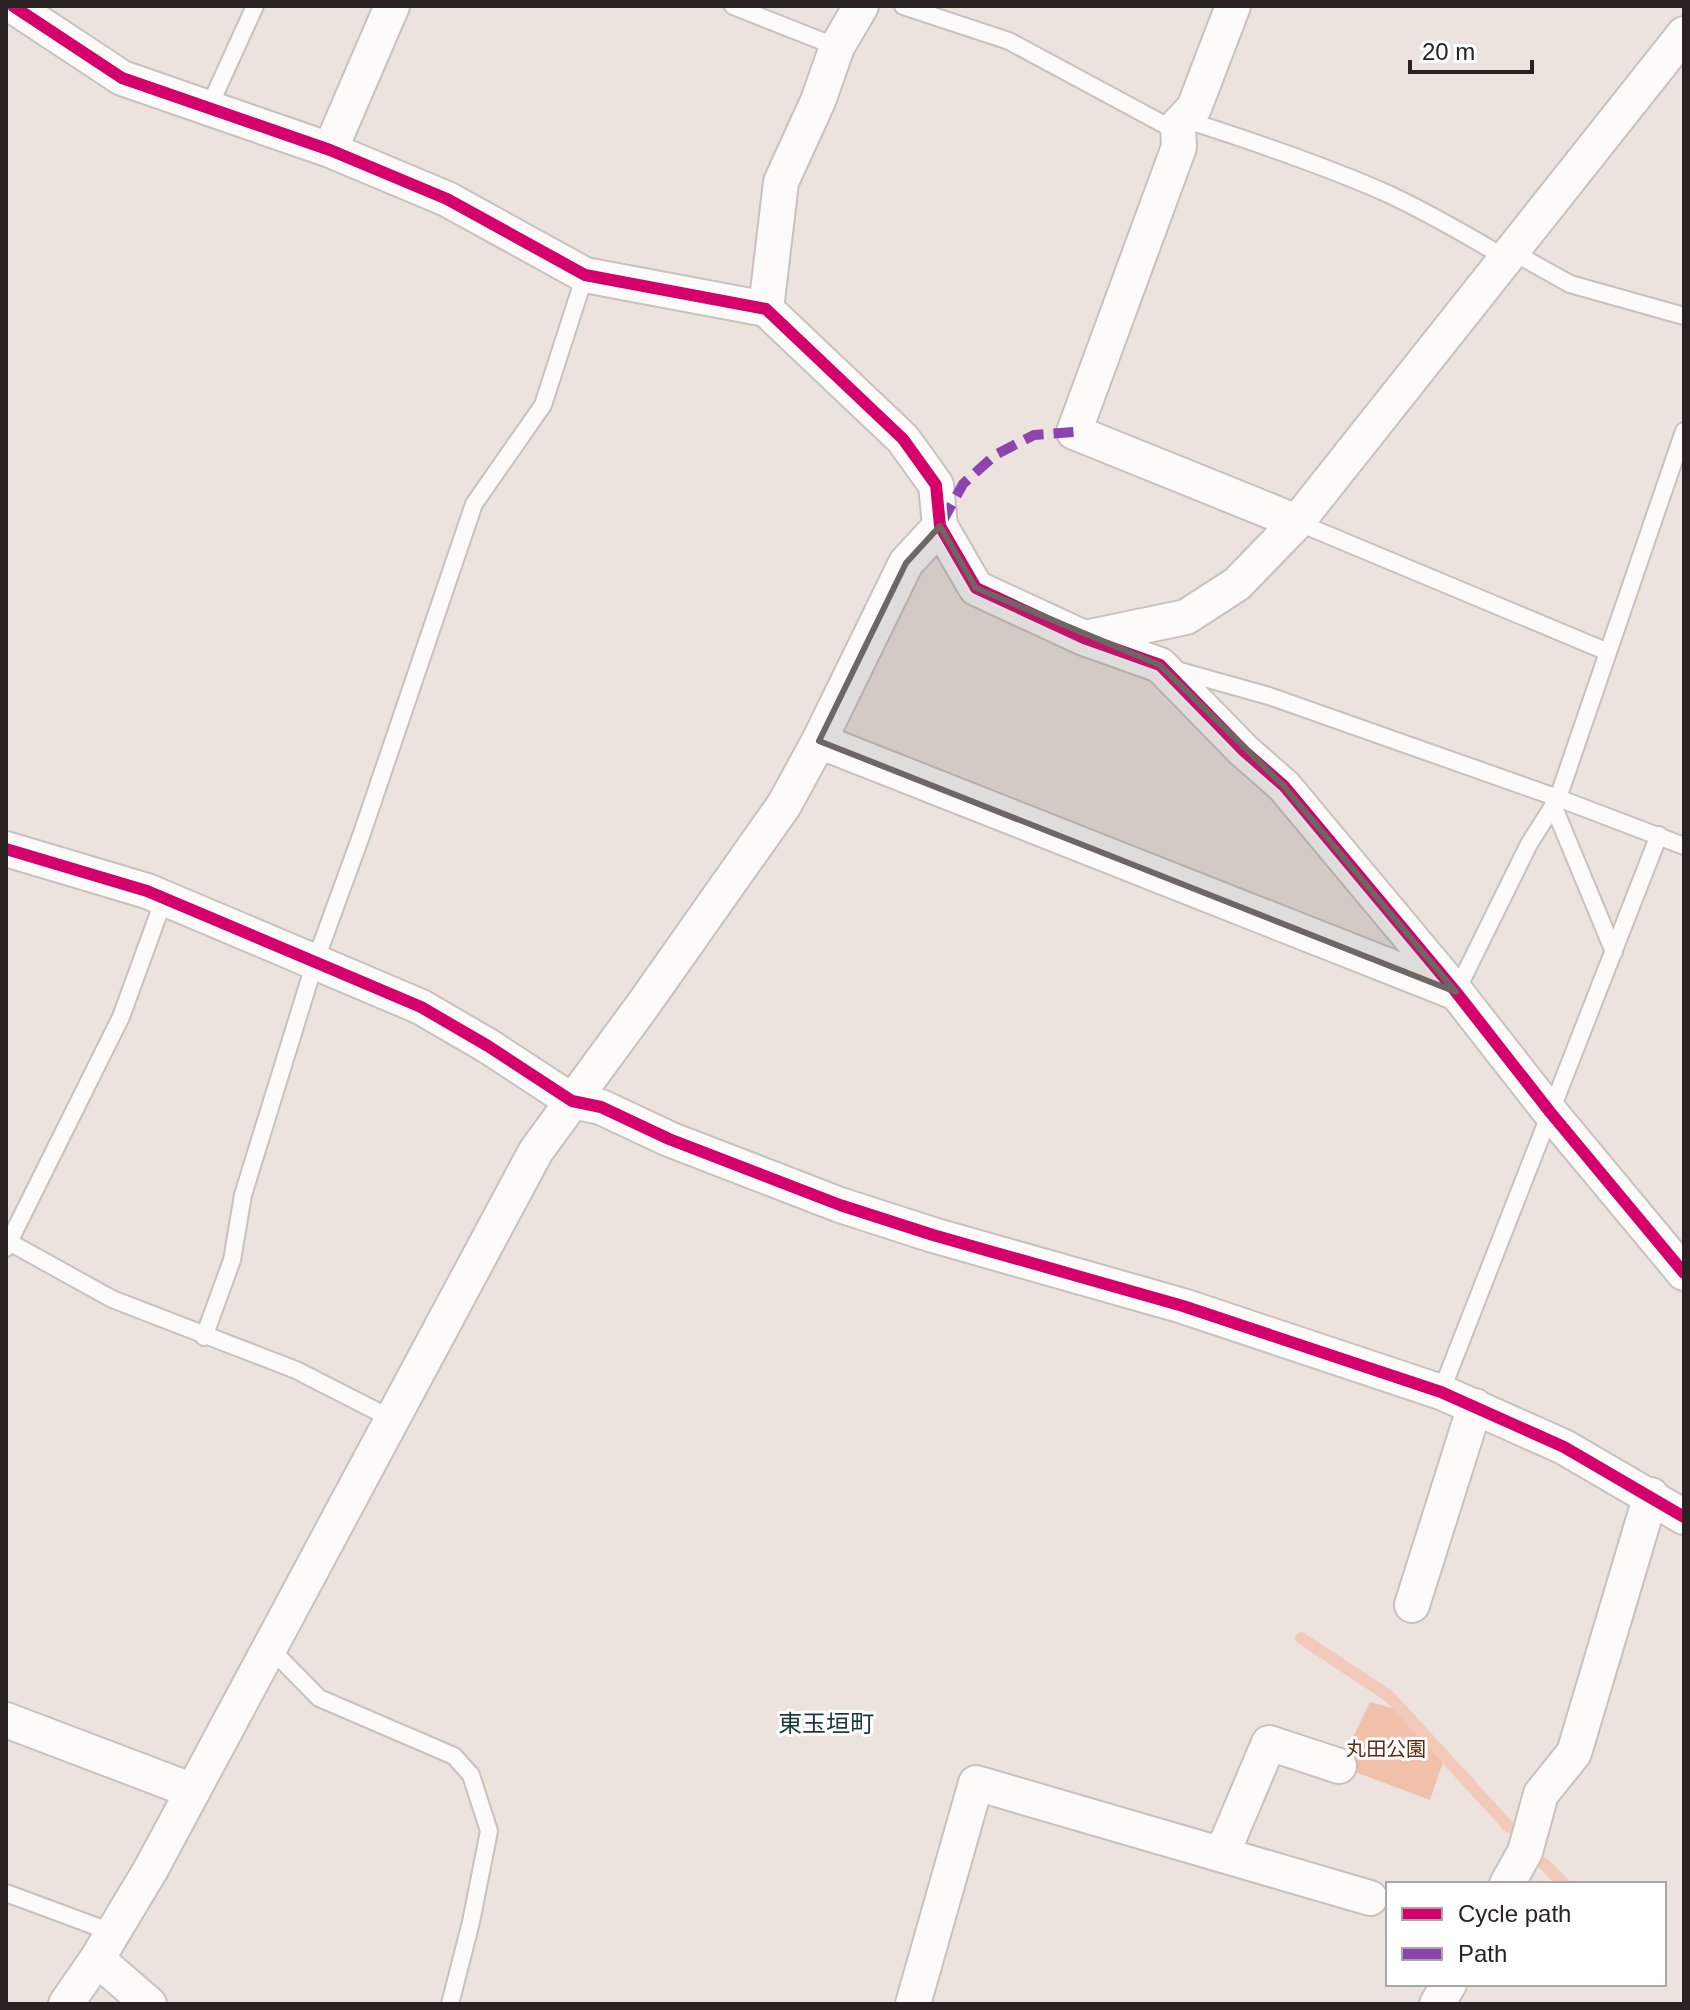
<svg xmlns="http://www.w3.org/2000/svg" width="1690" height="2010" viewBox="0 0 1690 2010" font-family="Helvetica,'Noto Sans JP',sans-serif">
  <style>
    .green { fill: #f1c0ab }
    .lines { fill: none; stroke-linecap: round; stroke-linejoin: round }
    .stream { stroke: #f3cab9; stroke-width: 12 }
    .lane-casing { stroke: #c9c1bd; stroke-width: 20 }
    .street-casing { stroke: #c9c1bd; stroke-width: 38 }
    .lane { stroke: #fcfbfa; stroke-width: 16 }
    .street { stroke: #fcfbfa; stroke-width: 34 }
    .quiet { stroke: #8e44ad; stroke-width: 10; stroke-dasharray: 20 10; stroke-linecap: butt }
    .cycleway-casing { stroke: #fff; stroke-width: 17 }
    .cycleway { stroke: #d6006c; stroke-width: 12 }
    .marked { fill: #6e6662; fill-opacity: 0.2; stroke: #6e6662; stroke-width: 6; stroke-linejoin: round }
    .labels { text-anchor: middle; dominant-baseline: central; stroke-width: 6; stroke-linejoin: round; paint-order: stroke }
    .park-label { font-size: 20px; fill: #602a10; stroke: #fff }
    .quarter-label { font-size: 24px; fill: #173939; stroke: #fff }
  </style>
  <rect width="100%" height="100%" fill="#ede3de"/>
  <path class="green" d="M1370 1702 1392 1708 1444 1759 1430 1800 1339 1766Z"/>
  <g class="lines">
    <path class="stream" d="M1301 1638 1390 1697 1509 1827
      M1543 1863 1564 1884"/>
    <defs>
      <path id="lane" d="M733 6 837 47
        M903 6 1009 41 1178 132
        M209 107 255 6
        M1183 119C1252 141 1320 164 1386 193 1428 212 1466 235 1506 258
        M1511 251 1570 284 1684 316
        M1297 522 1608 652
        M1176 670 1269 696 1558 798 1684 846
        M1553 805 1614 952
        M1456 992 1529 844 1558 798 1684 431
        M11 1243 112 1299 296 1370 392 1419
        M6 1248 121 1017 164 899
        M204 1337 232 1260 243 1195 315 962 361 836 474 504 543 405 585 275
        M1441 1392 1659 835
        M269 1647 319 1698 454 1756 471 1775 489 1831 471 1922 450 2004
        M6 1893 114 1933"/>
      <path id="street" d="M13 6 122 78 330 150 447 199 585 275 766 309 903 439 936 485 940 526 976 588 1084 638 1160 665 1244 751 1284 786 1456 992 1550 1112 1684 1273
        M1233 6 1194 108 1178 125 1179 147 1074 432 1297 522
        M330 150 392 6
        M766 309 781 182 818 101 837 47 861 6
        M1085 638 1186 617 1237 584 1297 522 1684 34
        M819 741 1452 991
        M6 849 147 891 315 962 421 1007 488 1046 572 1101 601 1107 669 1139 840 1205 933 1235 1183 1306 1441 1392 1564 1447 1684 1517
        M1412 1605 1475 1406
        M6 1720 193 1791
        M1222 1854 1269 1743 1339 1766
        M1507 1884 1525 1852 1541 1794 1574 1753 1651 1495
        M97 1959 149 2004
        M66 2004 97 1959 151 1869 536 1151 643 1005 784 805 819 741 906 563 940 526
        M913 2004 976 1783 1370 1898
        M1437 2004 1449 1984"/>
    </defs>
    <use href="#lane" class="lane-casing"/>
    <use href="#street" class="street-casing"/>
    <use href="#lane" class="lane"/>
    <use href="#street" class="street"/>
    <path class="quiet" d="M942 522 963 484 995 455 1034 435 1074 432"/>
    <defs>
      <path id="cycleway" d="M13 6 122 78 330 150 447 199 585 275 766 309 903 439 936 485 940 526 976 588 1084 638 1160 665 1244 751 1284 786 1456 992 1550 1112 1684 1273
        M6 849 147 891 315 962 421 1007 488 1046 572 1101 601 1107 669 1139 840 1205 933 1235 1183 1306 1441 1392 1564 1447 1684 1517"/>
    </defs>
    <use href="#cycleway" class="cycleway-casing"/>
    <use href="#cycleway" class="cycleway"/>
  </g>
  <path class="marked" d="M940 526 976 588 1160 665 1284 786 1456 992 819 741 906 563Z"/>
  <g class="labels">
    <g class="park-label">
      <text x="1386" y="1749">丸田公園</text>
    </g>
    <g class="quarter-label">
      <text x="826" y="1723">東玉垣町</text>
    </g>
  </g>
  <rect width="1690" height="2010" fill="none" stroke="#292220" stroke-width="16"/>
  <rect x="1386" y="1882" width="280" height="104" fill="#ffffff" stroke="#a9a7a6" stroke-width="2"/>
  <rect x="1402" y="1908" width="40" height="12" fill="#d6006c" stroke="#a9a7a6" stroke-width="2"/>
  <text x="1458" y="1922" font-size="24" fill="#292220">Cycle path</text>
  <rect x="1402" y="1948" width="40" height="12" fill="#8e44ad" stroke="#a9a7a6" stroke-width="2"/>
  <text x="1458" y="1962" font-size="24" fill="#292220">Path</text>
  <path d="M1410 60v12h122v-12" fill="none" stroke="#292220" stroke-width="4"/>
  <text x="1422" y="60" font-size="24" fill="#292220" stroke="#ffffff" stroke-width="6" paint-order="stroke">20 m</text>
</svg>
